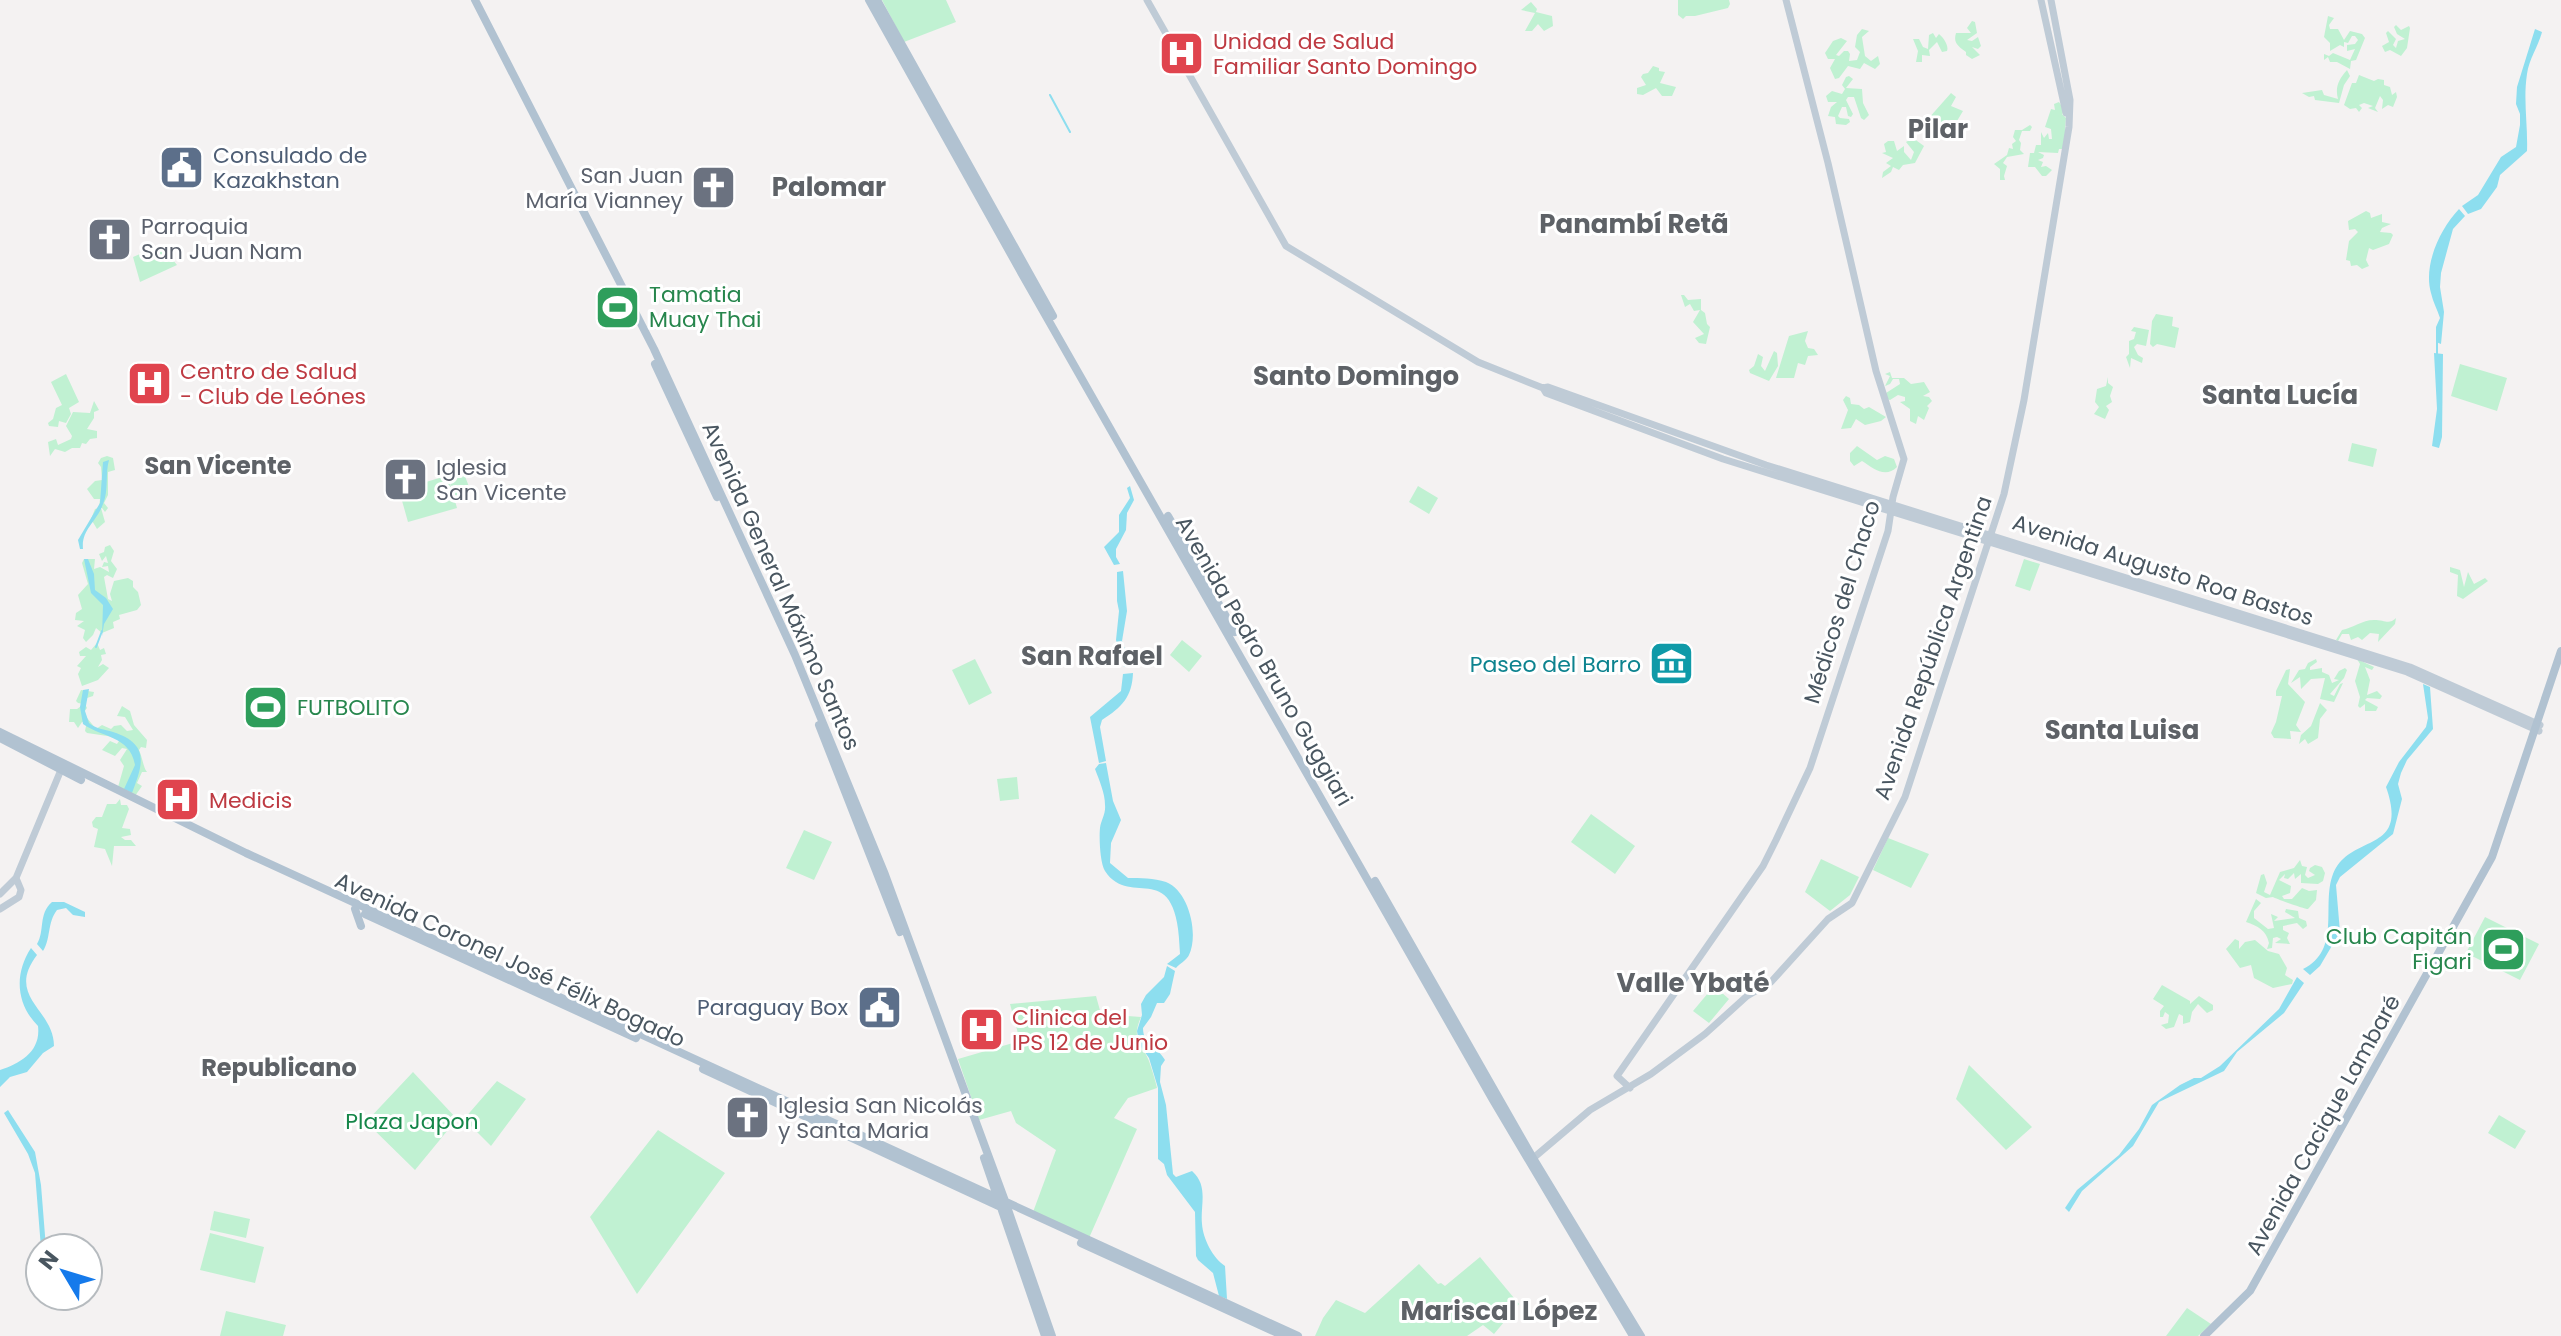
<svg xmlns="http://www.w3.org/2000/svg" width="2561" height="1336" viewBox="0 0 2561 1336" font-family="Poppins,sans-serif">
  <style>
    .green { fill: #c0f1d2 }
    .water { fill: #8ddeef }
    .lines { fill: none; stroke-linecap: round; stroke-linejoin: round }
    .stream { stroke: #8ddeef; stroke-width: 2 }
    .secondary { stroke: #bfcbd6; stroke-width: 7 }
    .primary { stroke: #b1c2d1; stroke-width: 8 }
    .labels { text-anchor: middle; dominant-baseline: central; stroke-width: 6; stroke-linejoin: round; paint-order: stroke }
    .health-label { font-size: 22px; fill: #be3a42; stroke: #fff; text-anchor: start }
    .service-label { font-size: 22px; fill: #4e5e75; stroke: #fff; text-anchor: start }
    .worship-label { font-size: 22px; fill: #5b616d; stroke: #fff; text-anchor: start }
    .leisure-label { font-size: 22px; fill: #27864d; stroke: #fff; text-anchor: start }
    .street-label { font-size: 22px; fill: #495660; stroke: #fff }
    .culture-label { font-size: 22px; fill: #0d838f; stroke: #fff; text-anchor: end }
    .park-label { font-size: 22px; fill: #158649; stroke: #fff }
    .neighbourhood-label { font-size: 24px; font-weight: bold; fill: #5e6267; stroke: #fff }
    .quarter-label { font-size: 26px; font-weight: bold; fill: #5e6267; stroke: #fff }
  </style>
  <rect width="100%" height="100%" fill="#f4f2f2"/>
  <path class="green" d="M882 0H946L956 22 904 42Z
    M1678 0H1729L1730 4 1728 8 1695 16H1686L1683 19 1678 15Z
    M1531 2 1537 9 1536 12 1552 16 1553 26 1544 31 1538 24 1532 31H1525L1535 13 1521 10Z
    M2328 16 2334 18 2329 25 2330 29H2338L2344 40 2350 31 2362 34 2365 38 2356 60 2351 61 2350 69 2337 62H2330L2328 57 2324 60V54L2329 56 2333 53 2350 60 2355 49 2347 51V45L2355 44 2358 40 2355 36H2352L2348 43 2344 42V47L2340 45 2330 51V43L2324 37Z
    M1972 21 1975 22 1977 33 1967 40 1972 41 1978 37 1981 46 1978 49 1972 47 1980 55 1972 59 1966 55V52C1958 46 1953 43 1956 33H1971L1967 28Z
    M2396 25 2401 30 2409 26 2410 28 2407 48 2401 56 2390 50 2385 52 2382 46 2389 42 2386 33 2388 31 2396 39 2393 45 2396 48 2398 41 2405 39 2397 34 2394 27Z
    M1862 29 1869 31 1862 37 1865 56 1871 61 1878 56 1880 64 1875 69 1864 63 1860 69 1848 66 1839 78 1835 79 1830 68 1835 59H1828L1825 53 1833 41 1841 38 1847 41 1836 55 1839 56 1844 51H1848L1850 54 1849 61 1857 60 1860 52 1855 47 1857 35Z
    M1933 33 1936 38 1939 34C1944 38 1949 46 1947 51L1942 52 1937 42 1929 50 1930 56 1922 55V62H1916L1918 51 1913 39H1919L1923 47 1928 49 1929 35Z
    M1653 66 1659 68V71L1665 72 1660 83 1676 87 1672 96H1662L1656 88 1643 95 1637 94V88L1646 85 1641 77 1643 74 1648 73Z
    M2347 70 2350 76 2344 85 2339 103 2315 100 2314 96 2309 97 2302 93 2322 90 2324 95 2338 99C2335 88 2338 80 2347 70Z
    M2359 75 2374 81 2378 79 2384 80V85L2390 87 2392 95 2396 92 2397 97 2393 107 2388 105 2382 109 2383 100 2380 96 2375 108 2378 112 2368 108 2373 106 2364 103 2359 105 2362 108 2359 112 2356 108 2350 109 2344 105 2352 83H2356Z
    M1849 76 1853 79 1846 88 1862 89 1863 103 1869 115 1864 120 1861 118 1854 97H1848L1846 100 1853 114 1851 117 1848 116 1846 107H1842L1838 116 1840 118 1849 119 1850 122 1846 125 1836 124 1835 117 1828 116 1831 107 1837 102H1828L1826 96 1832 91 1842 94 1845 89 1842 85 1846 77Z
    M1951 93 1956 97 1951 106 1963 111 1954 126 1948 123 1945 127 1941 125 1940 129 1935 126 1931 132 1928 119Z
    M2059 102 2065 111 2062 114 2066 118 2065 130 2067 133 2063 149H2059L2058 153 2038 152 2044 155 2043 158 2038 160 2043 162 2041 167 2046 166 2052 170 2046 176H2042L2035 167H2028L2030 153H2034L2036 145H2041V132L2044 138 2048 133 2049 139H2052L2051 129 2045 127 2051 109 2055 110 2054 104Z
    M2030 125 2032 127 2030 131H2022L2019 140 2021 143 2020 150 2024 154 2007 157 2003 163 2007 166 2004 176 2005 180H2000V169L1994 164 2007 155 2009 148 2013 149 2012 144 2016 141 2013 137 2015 130H2022Z
    M1913 138 1924 146 1915 163 1903 165 1899 170 1893 167 1891 172 1882 178 1883 172 1891 166 1886 163 1893 158 1882 153 1886 152 1884 144 1888 141H1894L1897 151 1904 146V152L1911 160 1914 152 1906 142Z
    M2366 211 2370 213 2371 218 2382 214V222L2391 224 2382 228 2380 232 2391 233 2393 235 2389 244 2373 250 2369 248 2366 260 2369 266 2362 269 2357 265 2351 266 2350 261 2346 260 2349 241 2358 232 2355 229 2349 230 2348 221Z
    M161 245 177 265 140 282 133 257Z
    M1681 295H1684L1688 300 1701 299V310L1705 313 1707 324 1710 327 1706 344 1699 343 1695 338 1704 334 1693 322 1700 310 1694 311 1690 304 1685 307Z
    M2156 314 2173 317 2172 326 2179 328 2175 348 2157 344 2153 347 2150 344 2152 321Z
    M2134 327 2149 330 2146 346 2137 344 2134 347 2138 355 2143 358 2142 363 2131 358 2130 368 2126 357 2129 354V341L2134 339 2136 332 2131 331Z
    M1808 331 1805 341 1808 348 1814 349 1818 355 1808 356 1805 365 1798 363 1794 378H1776L1789 336Z
    M1774 351 1777 353 1778 366 1769 381 1750 373 1749 370 1754 366 1758 354 1763 357 1761 366 1765 371Z
    M2460 364 2507 378 2497 411 2451 396Z
    M1890 372 1892 378H1904L1911 384 1924 382 1930 392 1923 396 1929 397 1932 401 1927 406 1929 408 1924 420 1918 416 1916 424 1910 421V409L1900 402 1905 401V397L1898 395 1890 400 1887 399 1886 393 1900 384 1899 379H1893L1890 384 1885 386 1890 376 1885 374Z
    M66 374 79 402 69 408 71 414 66 423 59 421 58 427 49 426 48 423 53 419 56 408 62 405 51 382Z
    M2108 377V383L2113 387 2110 396 2112 402 2106 406 2109 410 2105 419 2094 414 2099 407 2095 402 2097 389 2106 386Z
    M1846 396 1850 398 1851 404 1859 405 1864 409 1869 407 1886 417 1881 421 1865 425 1856 419 1851 428 1841 429 1848 410 1843 400Z
    M94 401 99 410 94 412V418L87 429 97 431V438L90 439 86 444 82 443 80 448H72L65 452 55 449 50 456 48 442 56 439 58 445 71 439 72 436 66 426 73 412 90 413Z
    M2352 443 2377 449 2373 467 2348 461Z
    M1857 446 1877 460 1885 456 1894 459 1897 467C1885 479 1873 468 1862 461L1854 466 1850 461V453Z
    M107 456 113 458 115 470 108 472V495L104 503 108 508 105 512 102 508H101L105 522 97 529 91 519 95 509 99 508 100 499H94L87 489 95 481 102 480 101 467 98 463 101 458Z
    M463 471 471 492 456 497 449 480 457 508 408 522 399 490Z
    M1418 486 1438 498 1429 514 1409 502Z
    M110 545 114 551 111 561 117 569 113 578 107 575 104 577 108 599 112 601 110 594 114 581 128 578 133 581V587L138 592 141 605 137 610 119 615 120 619 113 622 114 628 102 633 96 628 93 635 86 642 83 638 85 630 77 626 84 621 75 620 76 613 82 609 78 595 88 584 82 563 84 559H95L94 569 100 567 109 572 108 566 102 567 104 562 108 563 106 556 102 561 99 554 104 552 105 547Z
    M2024 559 2040 564 2030 591 2015 586Z
    M2450 567 2460 570 2464 587 2468 572 2474 584 2485 578 2488 581 2463 599 2457 596 2458 575 2450 572Z
    M2396 618 2395 624 2378 642 2379 634 2370 633 2362 640 2358 637 2351 640 2349 634H2342L2338 641 2336 640 2342 630C2353 628 2362 620 2374 620 2385 620 2389 625 2396 618Z
    M1182 640 1202 656 1189 672 1170 655Z
    M97 643 100 650 104 648 106 654 101 655 102 660 98 667 103 664 109 668 98 680 82 686 78 674 81 668 77 666 86 656H80L79 652 86 647 91 650Z
    M975 659 992 693 969 705 952 670Z
    M2316 659 2317 662 2310 667V670L2322 668V672L2329 675 2332 683 2339 680 2334 679 2339 671 2345 668 2347 670 2344 678 2330 694 2334 696 2340 684 2343 683 2334 702 2320 699 2325 678 2311 679 2301 689 2300 677 2291 683 2299 670 2305 669 2308 663Z
    M2357 659 2374 667 2372 670 2365 667 2370 680 2367 695 2377 691 2382 696 2380 699 2367 698 2365 700 2378 707 2376 711H2365V704L2360 708 2358 706 2360 697 2355 681 2360 664Z
    M2290 669 2288 684 2305 702 2296 725 2301 732 2290 731 2291 739 2274 738 2271 733 2276 722 2282 696H2276V691L2286 670Z
    M81 690 94 692 93 696 87 698 85 704 87 708 83 713 96 729 102 725 111 729 114 726 121 725 127 731 133 730 125 717 117 716 122 706 130 711 134 725 147 740 146 748 141 747 139 750C143 759 143 767 147 772H142L137 783 142 786 135 796 118 787 124 766 120 760 127 749 122 748 115 756 102 750 110 741 117 744 121 738 87 733 85 731 87 721 82 722 78 728 74 722H69L70 709H77L84 704 78 703 76 701Z
    M2320 703 2327 710 2320 719 2318 738 2308 744 2305 739 2299 744 2301 735 2311 726Z
    M1017 777 1019 799 1000 801 997 779Z
    M120 799 121 805H127L129 809 122 828 130 829 131 835 121 837 125 840H131L136 846H114L112 866 105 849 94 847 98 829 93 827 92 822 96 817H102L107 804H116Z
    M1591 814 1635 846 1615 874 1571 842Z
    M804 830 832 842 814 880 786 868Z
    M1888 838 1929 854 1911 888 1873 870Z
    M1821 859 1859 877 1850 895 1830 911 1805 892Z
    M2300 860 2302 866 2307 867 2305 875 2308 878 2315 875 2309 871 2310 868 2315 865 2322 867 2325 873 2323 881 2318 884 2301 883V874L2295 879 2294 873 2288 879 2284 878 2285 874 2279 880 2291 886 2290 893 2282 896 2284 899H2292L2302 888 2309 891 2317 890 2316 900 2308 909C2305 909 2276 899 2273 897L2266 898 2256 893 2261 875 2264 874 2267 883 2264 892 2270 895 2280 872 2294 868Z
    M2256 899 2261 903 2254 911V918L2268 929 2274 928 2271 914 2278 917 2274 921 2295 918 2285 912 2286 909 2298 911 2299 918 2306 921 2307 926 2303 929 2297 923 2283 926V930L2289 933 2287 938 2290 944 2275 943 2281 939 2277 937 2273 938 2272 948 2267 949 2269 943C2266 930 2258 926 2246 922Z
    M2485 917 2539 944 2520 980 2466 953Z
    M2235 939 2239 941V949L2245 942 2255 940 2268 951 2279 954 2287 968 2285 975 2293 980 2292 984 2273 988 2254 978 2251 965 2240 968 2226 949Z
    M2162 985 2190 1001V1004L2199 996 2213 1005V1010L2207 1013 2198 1004 2192 1012 2190 1022 2183 1024V1016L2179 1014 2174 1027 2166 1029 2161 1025 2168 1023 2169 1015 2165 1012 2163 1017H2160V1011L2164 1006 2153 999Z
    M1714 986 1729 999 1709 1023 1693 1011Z
    M1096 996 1101 1014 1141 1017C1131 1040 1141 1042 1149 1061 1152 1070 1155 1079 1157 1088L1128 1098 1114 1118 1137 1129 1089 1238 1033 1212 1056 1150 1016 1123 1011 1111 979 1120 958 1059 1020 1041 1010 1004Z
    M1969 1065 2032 1127 2006 1150 1956 1099Z
    M413 1072 457 1119 415 1170 366 1122Z
    M497 1081 526 1099 491 1146 464 1119Z
    M2499 1115 2526 1131 2515 1149 2488 1133Z
    M658 1130 725 1173 637 1294 590 1217Z
    M214 1211 250 1219 246 1238 210 1230Z
    M210 1233 264 1247 255 1283 200 1270Z
    M1480 1257 1519 1304 1494 1334 1483 1325 1467 1336H1315L1323 1318 1336 1300 1365 1313 1419 1264 1438 1284 1441 1283 1445 1286Z
    M2187 1308 2211 1324 2198 1336H2166Z
    M226 1311 286 1325 283 1336H220Z"/>
  <path class="water" d="M2535 29 2542 32C2538 47 2529 59 2527 74 2523 100 2528 125 2527 151L2500 175 2497 187 2481 209 2468 214 2462 206 2478 195 2501 157 2516 147 2520 125V114L2516 104 2517 87Z
    M2459 209 2465 216 2453 229 2441 273 2440 287 2444 312 2441 344 2436 342V327L2440 318C2437 309 2433 302 2431 293 2423 265 2440 229 2459 209Z
    M2434 353 2443 354 2442 437 2439 448 2432 446 2437 409Z
    M109 460C105 474 109 490 103 504 97 522 81 529 83 549H80L78 540 100 503 103 462Z
    M1130 486 1134 500 1127 513 1126 530 1116 549V557L1120 564 1114 565 1104 547 1119 532V515L1130 498 1127 488Z
    M84 559H88L94 574 95 590 106 598 113 609 104 624 102 636 103 605 91 593Z
    M1123 571 1127 611 1122 641 1131 666 1124 667 1116 640 1119 611 1117 601V572Z
    M1133 673C1132 697 1122 707 1102 720L1100 727 1106 761 1099 763 1090 717 1121 691 1123 674Z
    M2423 684 2430 687 2433 729 2407 760 2401 773 2398 784 2402 799 2393 834 2340 877 2336 885 2340 932 2320 966 2310 975 2303 969C2342 950 2321 905 2333 874 2350 832 2410 855 2386 787L2399 762 2426 727 2428 718Z
    M89 689 85 711 89 723C96 729 104 729 113 732 150 744 143 764 132 793L124 789 135 765C130 736 103 738 83 724L80 707 83 690Z
    M1106 763 1113 801 1121 820 1111 843 1110 863 1128 878C1140 878 1154 878 1166 882 1189 891 1199 934 1189 955 1187 960 1179 964 1176 968L1167 964 1180 954C1178 852 1131 911 1105 871 1100 863 1099 838 1100 828 1101 820 1106 814 1105 805 1105 793 1099 780 1095 769L1099 764Z
    M52 902H64L85 912V917L73 915 66 908 57 910C47 923 51 939 43 951L37 944C45 931 38 914 52 902Z
    M31 948 37 955C5 997 54 1009 54 1046L43 1053 27 1072 10 1077 0 1087V1070C21 1063 41 1051 38 1026 16 1004 14 974 31 948Z
    M1167 966 1175 971 1170 994 1164 1003H1157L1151 1017 1143 1028C1143 1045 1157 1046 1165 1060L1161 1066 1160 1082 1166 1105 1173 1174 1176 1177 1192 1171C1209 1186 1200 1205 1202 1224 1203 1239 1213 1258 1225 1266L1227 1299 1219 1296 1213 1273 1198 1260 1196 1256 1195 1212 1167 1175 1164 1164 1158 1159V1088L1149 1058 1139 1044 1137 1031 1142 1015 1141 1004 1146 995 1164 977Z
    M2297 977 2304 983 2284 1013 2237 1052 2224 1071 2159 1102 2133 1146 2082 1191 2069 1212 2065 1208 2077 1190 2119 1155 2139 1129 2152 1105 2180 1085 2194 1078H2201L2220 1066 2279 1009Z
    M8 1110 35 1152 41 1185 46 1248H41L35 1173 28 1154 4 1113Z"/>
  <g class="lines">
    <path class="stream" d="M1050 95 1070 132
      M2437 354V341
      M96 647 102 631"/>
    <path class="secondary" d="M1147 0 1286 246 1478 362 1543 388 1548 387 1766 465 2410 667 2540 725
      M2041 0 2066 113
      M1543 388 1546 393 1723 459 2407 672 2539 731
      M0 894 16 878 63 765
      M0 909 19 897 21 890 16 878
      M1630 1088 1617 1076 1763 866 1776 840 1810 768 1888 531 1893 497 1904 459 1876 371 1828 163 1786 0
      M1531 1160 1590 1110 1651 1074 1705 1034 1747 996 1771 982 1828 919 1852 903 1905 797 2004 494 2024 400 2069 127 2070 100 2051 0"/>
    <path class="primary" d="M475 0 654 349 795 655 884 872 1005 1201 1052 1336
      M869 0 1022 274 1493 1100 1633 1336
      M877 0 1053 316
      M655 364 717 497
      M1168 516 1235 632
      M819 725 900 932
      M0 732 246 853 1298 1336
      M0 738 81 780
      M1375 881 1533 1158 1641 1336
      M355 909 361 926
      M365 914 636 1038
      M703 1069 1003 1208
      M984 1158 1045 1336
      M1081 1243 1284 1336
      M2204 1336 2250 1291 2492 857 2561 651"/>
  </g>
  <defs>
    <symbol id="hospital-square" viewBox="-11 -11 22 22"><rect x="-9" y="-9" width="18" height="18" rx="4" fill="#e0444e" stroke="#fff"/><path d="M-5-5h3v3.5h4V-5h3V5h-3V1.5h-4V5h-3Z" fill="#fff"/></symbol>
    <symbol id="civic-square" viewBox="-11 -11 22 22"><rect x="-9" y="-9" width="18" height="18" rx="4" fill="#5c6f8a" stroke="#fff"/><path d="M-.6-6.5H3V-4.5H.6V-3L4-1V1h2V6H-6V1h2V-1L-.6-3ZM-1.2 2.5V6h2.4V2.5Z" fill="#fff"/></symbol>
    <symbol id="church-square" viewBox="-11 -11 22 22"><rect x="-9" y="-9" width="18" height="18" rx="4" fill="#6b7280" stroke="#fff"/><path d="M-1.2-6h2.4v3.5h3.3v2.4h-3.3V6h-2.4V-.1h-3.3v-2.4h3.3Z" fill="#fff"/></symbol>
    <symbol id="stadium-square" viewBox="-11 -11 22 22"><rect x="-9" y="-9" width="18" height="18" rx="4" fill="#2e9e5b" stroke="#fff"/><path d="M0-5a6.5 5 0 1 0 0 10a6.5 5 0 1 0 0-10ZM-3.5-1.8h7v3.6h-7Z" fill="#fff"/></symbol>
    <symbol id="museum-square" viewBox="-11 -11 22 22"><rect x="-9" y="-9" width="18" height="18" rx="4" fill="#0f9aa8" stroke="#fff"/><path d="M0-6L6-3V-2H-6V-3ZM-5-1h2V3h-2ZM-1-1h2V3h-2ZM3-1h2V3H3ZM-6 4H6V6H-6Z" fill="#fff"/></symbol>
  </defs>
  <g fill-rule="evenodd">
    <use href="#hospital-square" x="1156" y="28" width="51" height="51"/>
    <use href="#civic-square" x="156" y="142" width="51" height="51"/>
    <use href="#church-square" x="688" y="162" width="51" height="51"/>
    <use href="#church-square" x="84" y="214" width="51" height="51"/>
    <use href="#stadium-square" x="592" y="282" width="51" height="51"/>
    <use href="#hospital-square" x="124" y="358" width="51" height="51"/>
    <use href="#church-square" x="380" y="454" width="51" height="51"/>
    <use href="#museum-square" x="1646" y="638" width="51" height="51"/>
    <use href="#stadium-square" x="240" y="682" width="51" height="51"/>
    <use href="#hospital-square" x="152" y="774" width="51" height="51"/>
    <use href="#stadium-square" x="2478" y="924" width="51" height="51"/>
    <use href="#civic-square" x="854" y="982" width="51" height="51"/>
    <use href="#hospital-square" x="956" y="1004" width="51" height="51"/>
    <use href="#church-square" x="722" y="1092" width="51" height="51"/>
  </g>
  <g class="labels">
    <g class="health-label">
      <text x="1213" y="41">Unidad de Salud<tspan x="1213" dy="25">Familiar Santo Domingo</tspan></text>
      <text x="180" y="371">Centro de Salud<tspan x="180" dy="25">- Club de Leónes</tspan></text>
      <text x="209" y="800">Medicis</text>
      <text x="1012" y="1017">Clinica del<tspan x="1012" dy="25">IPS 12 de Junio</tspan></text>
    </g>
    <g class="service-label">
      <text x="213" y="155">Consulado de<tspan x="213" dy="25">Kazakhstan</tspan></text>
      <text x="848" y="1007" text-anchor="end">Paraguay Box</text>
    </g>
    <g class="worship-label">
      <text x="683" y="175" text-anchor="end">San Juan<tspan x="683" dy="25">María Vianney</tspan></text>
      <text x="141" y="226">Parroquia<tspan x="141" dy="25">San Juan Nam</tspan></text>
      <text x="436" y="467">Iglesia<tspan x="436" dy="25">San Vicente</tspan></text>
      <text x="778" y="1105">Iglesia San Nicolás<tspan x="778" dy="25">y Santa Maria</tspan></text>
    </g>
    <g class="leisure-label">
      <text x="649" y="294">Tamatia<tspan x="649" dy="25">Muay Thai</tspan></text>
      <text x="297" y="707">FUTBOLITO</text>
      <text x="2472" y="936" text-anchor="end">Club Capitán<tspan x="2472" dy="25">Figari</tspan></text>
    </g>
    <g class="street-label">
      <text transform="translate(2163 570) rotate(18)">Avenida Augusto Roa Bastos</text>
      <text transform="translate(781 586) rotate(66)">Avenida General Máximo Santos</text>
      <text transform="translate(1842 602) rotate(-73)">Médicos del Chaco</text>
      <text transform="translate(1933 648) rotate(-71)">Avenida República Argentina</text>
      <text transform="translate(1264 661) rotate(60)">Avenida Pedro Bruno Guggiari</text>
      <text transform="translate(510 960) rotate(25)">Avenida Coronel José Félix Bogado</text>
      <text transform="translate(2323 1125) rotate(-61)">Avenida Cacique Lambaré</text>
    </g>
    <g class="culture-label">
      <text x="1641" y="664">Paseo del Barro</text>
    </g>
    <g class="park-label">
      <text x="412" y="1121">Plaza Japon</text>
    </g>
    <g class="neighbourhood-label">
      <text x="218" y="465">San Vicente</text>
      <text x="279" y="1067">Republicano</text>
    </g>
    <g class="quarter-label">
      <text x="1938" y="129">Pilar</text>
      <text x="829" y="187">Palomar</text>
      <text x="1634" y="224">Panambí Retã</text>
      <text x="1356" y="376">Santo Domingo</text>
      <text x="2280" y="395">Santa Lucía</text>
      <text x="1092" y="656">San Rafael</text>
      <text x="2122" y="730">Santa Luisa</text>
      <text x="1693" y="983">Valle Ybaté</text>
      <text x="1499" y="1311">Mariscal López</text>
    </g>
  </g>
  <g transform="translate(64 1272) rotate(308)"><circle r="38" fill="#ffffff" stroke="#b6bbbf" stroke-width="2"/>
  <path d="M0-6L14 30L0 20L-14 30Z" fill="#157aeb"/>
  <text y="-12" font-size="22" font-weight="bold" text-anchor="middle" fill="#495660">N</text>
  </g>
</svg>
